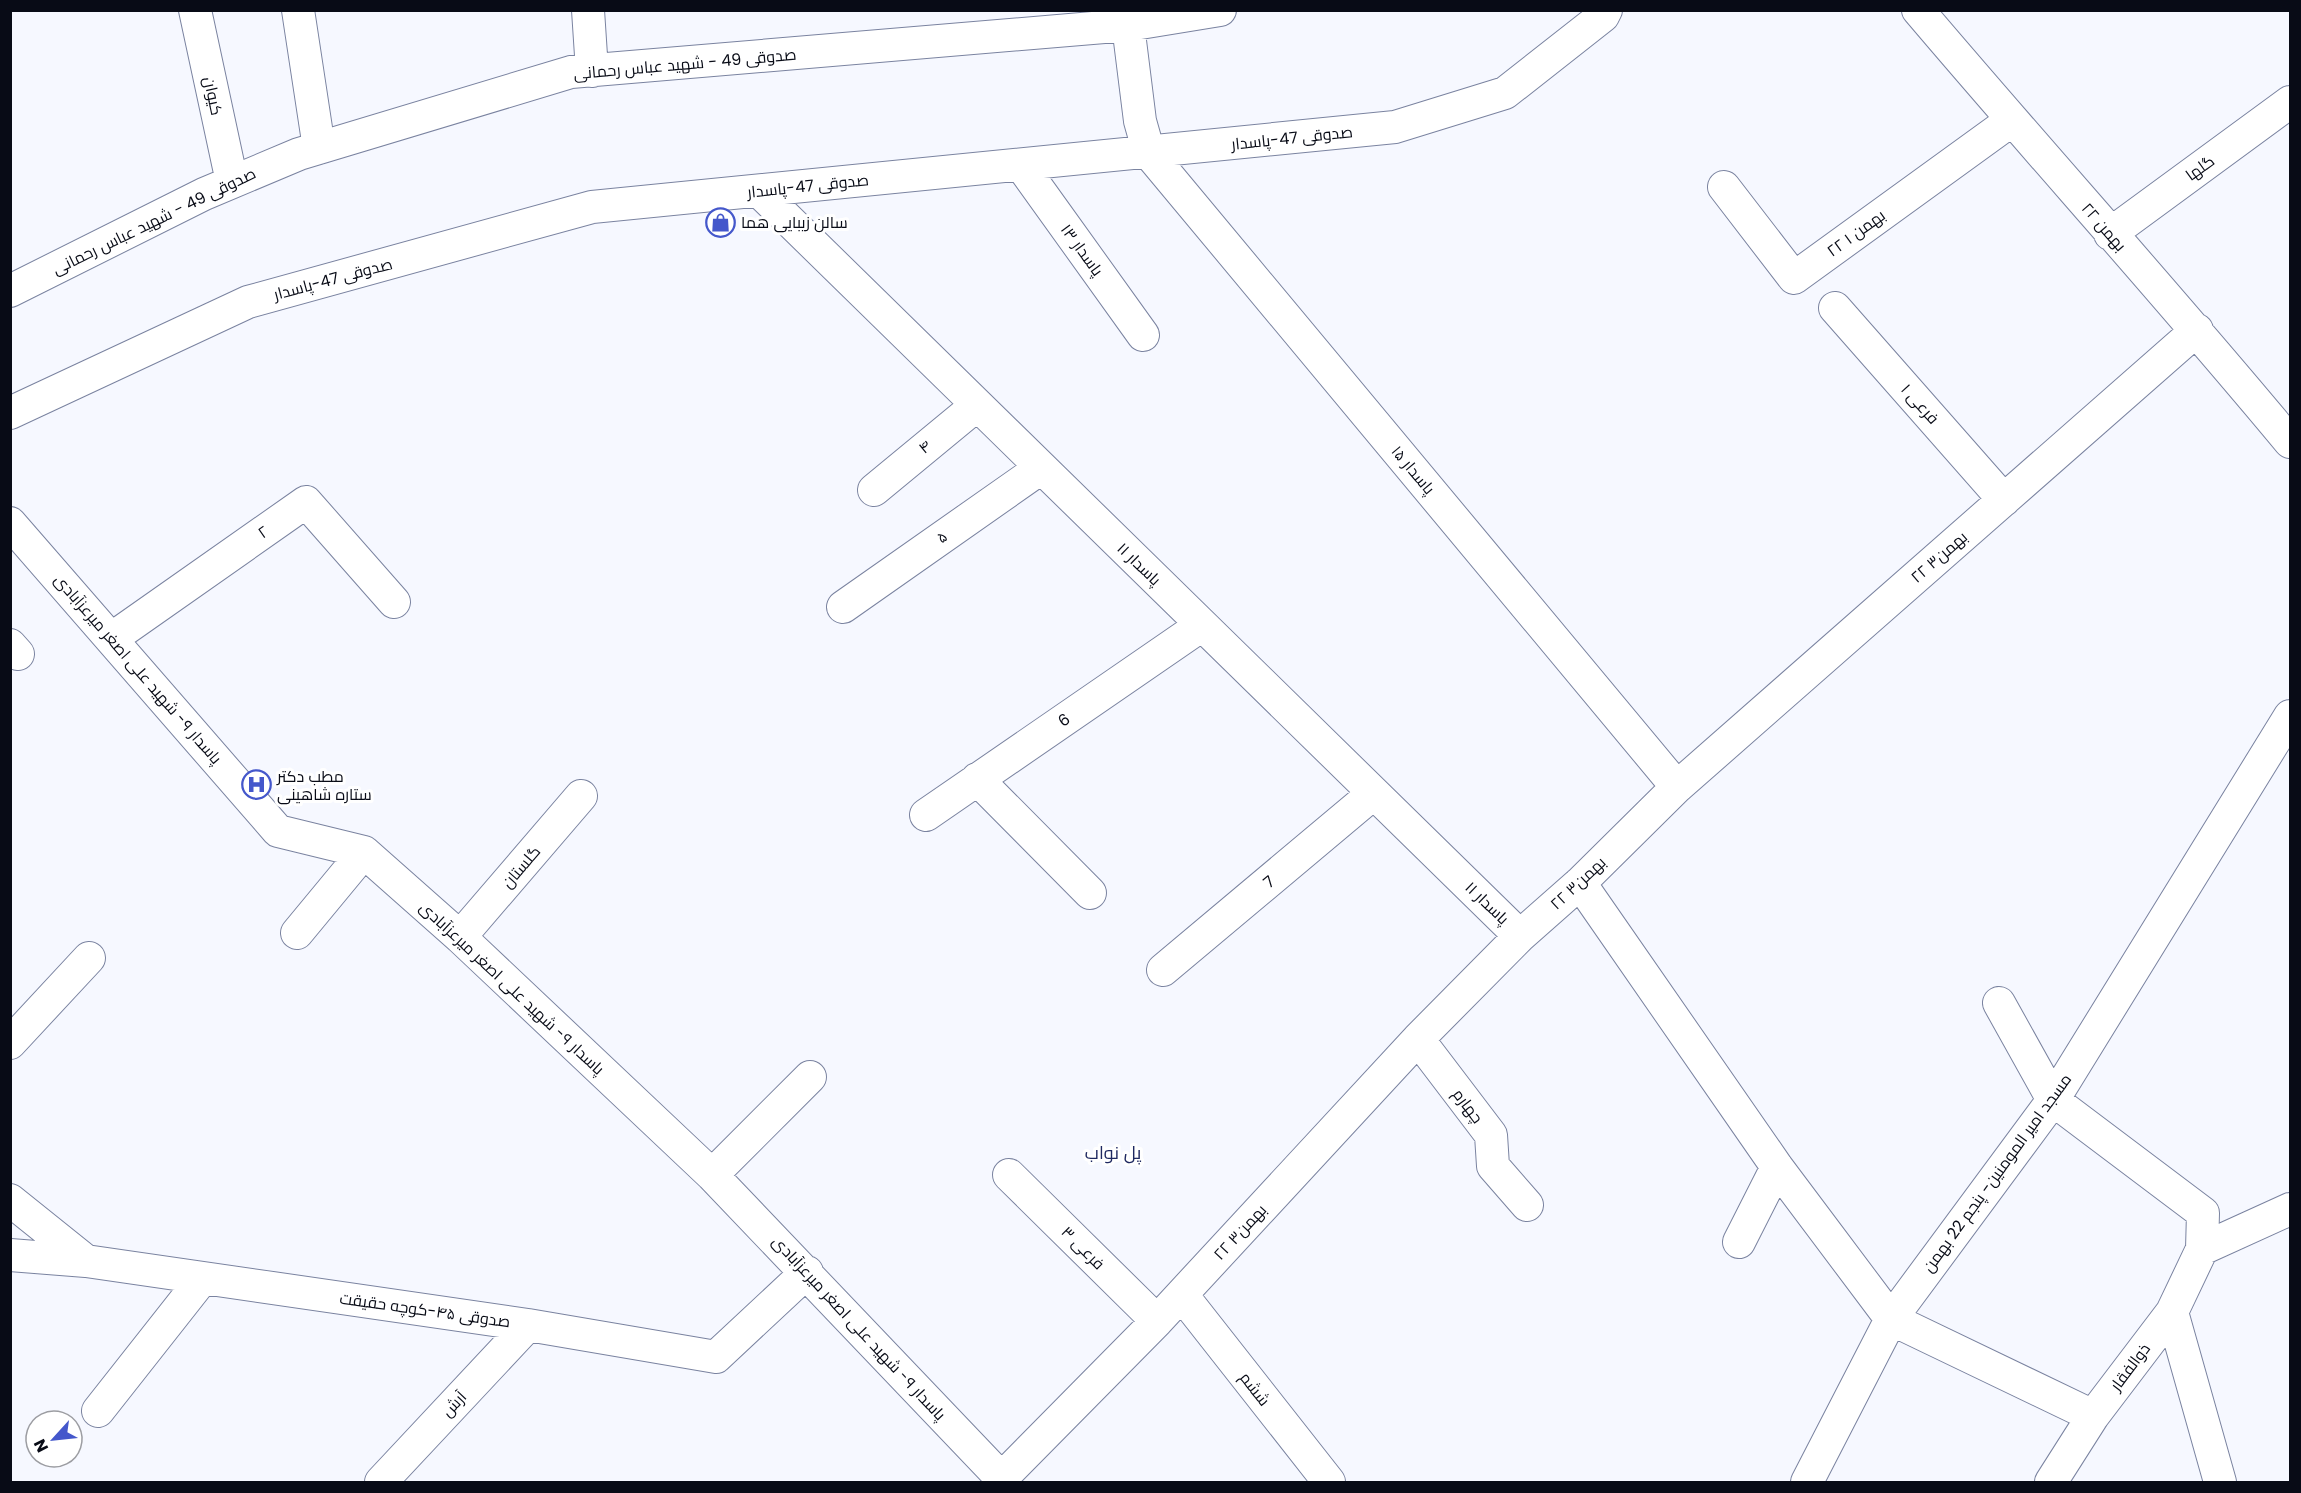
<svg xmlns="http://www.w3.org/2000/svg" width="2301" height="1493" viewBox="0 0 2301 1493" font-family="Poppins,Cairo,sans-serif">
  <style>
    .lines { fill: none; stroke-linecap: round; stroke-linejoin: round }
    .street-casing { stroke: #7a83a0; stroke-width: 34 }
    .street { stroke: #fff; stroke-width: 32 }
    .labels { text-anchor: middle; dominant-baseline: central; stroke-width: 6; stroke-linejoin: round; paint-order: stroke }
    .street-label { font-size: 16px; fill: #080b16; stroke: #fff }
    .poi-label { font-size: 16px; fill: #080b16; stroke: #fff; text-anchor: start }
    .neighbourhood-label { font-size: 18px; fill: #1e2860; stroke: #fff }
  </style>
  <rect width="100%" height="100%" fill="#f6f8ff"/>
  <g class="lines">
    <defs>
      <path id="street" d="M195 10 232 182
        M298 10 319 148
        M588 10 592 71
        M1918 10C2041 155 2169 296 2290 442
        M1128 25 1140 121 1149 153 1677 787
        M1021 165 1143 335
        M1724 187 1794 278 2012 120
        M759 191 1520 936
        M2110 234 2290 102
        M10 291 204 194 299 154 571 72 1128 25 1220 10
        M1835 308 2004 500
        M10 413 248 302 592 207 1395 127 1505 93 1603 16 1606 10
        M874 490 977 405
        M10 523 278 831 364 852 460 937 712 1175 1005 1482
        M843 607 1041 468
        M111 639 306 502 394 602
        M10 645 18 654
        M977 779 1090 893
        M926 815 1202 625
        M1580 883 1777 1167 1891 1319 2093 1416
        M297 933 364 852
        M460 937 581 796
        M1163 970 1374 793
        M1999 1003 2053 1100 2203 1213 2202 1249 2172 1312 2093 1416 2051 1482
        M1418 1039 1491 1135 1493 1166 1527 1205
        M10 1043 89 958
        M712 1175 810 1077
        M1009 1175 1157 1321
        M10 1200 86 1261
        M1739 1242 1777 1167
        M2202 1249 2290 1209
        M10 1255 86 1261 528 1325 716 1357 807 1272
        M1182 1295 1329 1482
        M2172 1312 2220 1482
        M98 1411 202 1279
        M1001 1479 1157 1321 1418 1039 1520 936 1580 883 1677 787 2197 330
        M381 1482 528 1325
        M1807 1482 1891 1319 2053 1100 2290 716"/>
    </defs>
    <use href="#street" class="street-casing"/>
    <use href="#street" class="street"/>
  </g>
  <defs>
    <symbol id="shop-ring" viewBox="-11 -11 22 22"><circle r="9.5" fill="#fff" stroke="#4457cb" stroke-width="1.5"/><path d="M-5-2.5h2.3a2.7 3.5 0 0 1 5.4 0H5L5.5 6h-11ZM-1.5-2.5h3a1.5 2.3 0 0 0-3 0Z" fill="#4457cb"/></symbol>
    <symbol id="hospital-ring" viewBox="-11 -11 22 22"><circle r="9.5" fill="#fff" stroke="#4457cb" stroke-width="1.5"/><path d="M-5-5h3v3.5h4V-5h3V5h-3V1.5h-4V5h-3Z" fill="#4457cb"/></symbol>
  </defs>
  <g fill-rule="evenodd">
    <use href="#shop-ring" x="704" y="206" width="33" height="33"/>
    <use href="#hospital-ring" x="240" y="768" width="33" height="33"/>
  </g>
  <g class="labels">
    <g class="street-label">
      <text transform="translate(685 64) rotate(-5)">صدوقی 49 - شهید عباس رحمانی</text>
      <text transform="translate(213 96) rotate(78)">کیوان</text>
      <text transform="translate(1292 138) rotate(-6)">صدوقی 47-پاسدار</text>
      <text transform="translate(2200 168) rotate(-36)">گلها</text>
      <text transform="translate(808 186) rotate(-6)">صدوقی 47-پاسدار</text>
      <text transform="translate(154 221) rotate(-26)">صدوقی 49 - شهید عباس رحمانی</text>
      <text transform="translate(2104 227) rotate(49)">۲۲ بهمن</text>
      <text transform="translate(1856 233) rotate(-36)">۲۲ بهمن ۱</text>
      <text transform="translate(1082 250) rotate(54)">پاسدار ۱۳</text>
      <text transform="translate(333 279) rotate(-15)">صدوقی 47-پاسدار</text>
      <text transform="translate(1920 404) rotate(48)">فرعی ۱</text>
      <text transform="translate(925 447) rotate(-39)">۴</text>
      <text transform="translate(1413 470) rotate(50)">پاسدار ۱۵</text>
      <text transform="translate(263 532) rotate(-35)">۲</text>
      <text transform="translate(942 537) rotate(-35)">۵</text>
      <text transform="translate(1939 557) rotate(-41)">۲۲ بهمن۳</text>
      <text transform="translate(1139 564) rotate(44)">پاسدار ۱۱</text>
      <text transform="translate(138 669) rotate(49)">پاسدار ۹- شهید علی اصغر میرعزآبادی</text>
      <text transform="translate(1064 720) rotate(-35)">6</text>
      <text transform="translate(521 867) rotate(-49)">گلستان</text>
      <text transform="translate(1269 882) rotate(-40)">7</text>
      <text transform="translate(1578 883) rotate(-43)">۲۲ بهمن۳</text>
      <text transform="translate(1487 903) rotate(44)">پاسدار ۱۱</text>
      <text transform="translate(512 988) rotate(43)">پاسدار ۹- شهید علی اصغر میرعزآبادی</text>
      <text transform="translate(1468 1106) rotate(53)">چهارم</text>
      <text transform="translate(1997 1173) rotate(-54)">مسجد امیر المومنین- پنجم 22 بهمن</text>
      <text transform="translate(1240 1232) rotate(-47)">۲۲ بهمن۳</text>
      <text transform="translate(1083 1248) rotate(45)">فرعی ۳</text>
      <text transform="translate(425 1310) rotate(8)">صدوقی ۴۵-کوچه حقیقت</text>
      <text transform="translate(859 1328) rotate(47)">پاسدار ۹- شهید علی اصغر میرعزآبادی</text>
      <text transform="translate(2130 1367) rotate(-53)">ذوالفقار</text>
      <text transform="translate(1255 1389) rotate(52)">ششم</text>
      <text transform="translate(454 1404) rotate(-47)">آرش</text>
    </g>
    <g class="poi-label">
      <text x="741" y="222">سالن زیبایی هما</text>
      <text x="277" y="776">مطب دکتر<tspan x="277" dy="18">ستاره شاهینی</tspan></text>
    </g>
    <g class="neighbourhood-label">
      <text x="1113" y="1152">پل نواب</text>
    </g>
  </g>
  <rect width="2301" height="1493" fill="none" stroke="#080b16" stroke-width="24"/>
  <g transform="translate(54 1439) rotate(243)"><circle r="28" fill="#ffffff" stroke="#9c9da2" stroke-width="1.5"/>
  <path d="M0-4.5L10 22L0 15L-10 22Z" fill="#4457cb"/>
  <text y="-9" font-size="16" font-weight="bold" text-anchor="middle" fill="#080b16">N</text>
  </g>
</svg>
